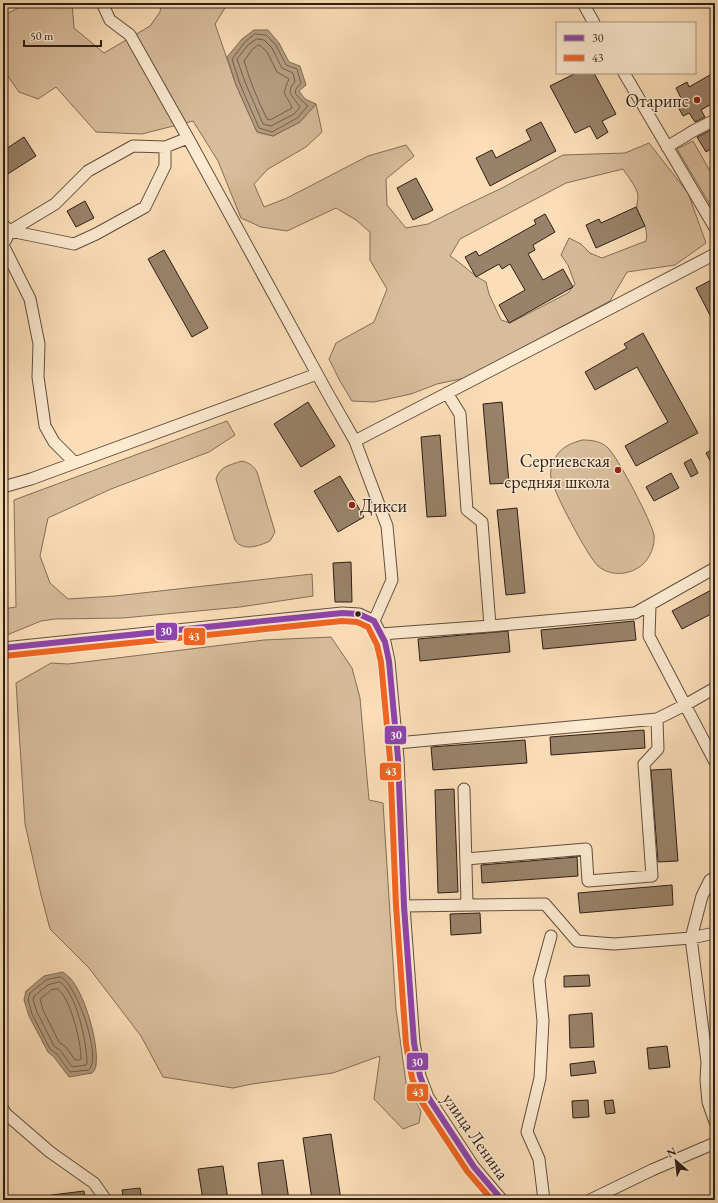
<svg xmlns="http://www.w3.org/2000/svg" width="718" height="1203" viewBox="0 0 718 1203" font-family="'EB Garamond',serif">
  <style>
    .green { fill: #d8bd9c; stroke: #836e59; fill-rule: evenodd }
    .water { fill: #b59d81; stroke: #7f6a56 }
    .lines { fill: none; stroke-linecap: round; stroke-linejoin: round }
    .shore { stroke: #725e4c; stroke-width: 1 }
    .building { fill: #99826a; stroke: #2e1e16 }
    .minor-casing { stroke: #614e3e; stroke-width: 13 }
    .minor { stroke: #fcead1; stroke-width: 11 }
    .bus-1-casing { stroke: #fcead1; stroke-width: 9 }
    .bus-2-casing { stroke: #fcead1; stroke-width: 9 }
    .bus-1 { stroke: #8e44ad; stroke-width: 6 }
    .bus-2 { stroke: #f26522; stroke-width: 6 }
    .poi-dot { fill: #8f2418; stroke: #fcead1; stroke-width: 1.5 }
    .bus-dot { fill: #2e1e16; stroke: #fcead1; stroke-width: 1.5 }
    .labels { text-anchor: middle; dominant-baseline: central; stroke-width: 3; stroke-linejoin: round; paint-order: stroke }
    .poi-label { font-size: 18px; fill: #2e1e16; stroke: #fcead1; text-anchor: end }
    .street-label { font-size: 18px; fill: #2e1e16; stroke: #fcead1 }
    .line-badge { stroke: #fcead1; stroke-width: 1.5 }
    .badge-label { font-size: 11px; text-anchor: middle; font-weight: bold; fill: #fff }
  </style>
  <rect width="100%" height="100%" fill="#fbdeb8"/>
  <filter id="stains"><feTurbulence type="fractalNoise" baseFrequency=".005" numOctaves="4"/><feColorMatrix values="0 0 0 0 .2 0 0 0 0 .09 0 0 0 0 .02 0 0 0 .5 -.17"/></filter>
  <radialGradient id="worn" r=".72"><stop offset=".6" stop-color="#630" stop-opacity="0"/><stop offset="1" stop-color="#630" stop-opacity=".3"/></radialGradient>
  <path class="green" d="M27 3H72L74 28 104 53 150 26 160 12 161 3H228L215 24 236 85 257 132 273 136 300 122 316 104 322 132 306 147 268 169 254 184 264 207 287 198 368 156 406 145 414 156 386 179 387 205 406 228 428 224 464 206 502 188 563 155 625 153 649 143 688 193 706 243 675 265 627 272 610 301 465 378 437 384 411 394 374 402 352 401 340 381 329 359 336 343 374 322 387 289 370 260V232L356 220 336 208 287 231 261 227 241 218 218 161 193 121 142 134 96 132 56 87 38 99 19 92 5 72 3 73V16ZM623 169C628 177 637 187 638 196 638 201 636 205 637 209 641 219 649 229 646 241L602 258 590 253 581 244 569 238 561 255 568 265 575 284 568 293 510 323 501 320 489 294 486 282C472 275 463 264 450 256L460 239 566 183Z
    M693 141 715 180V213L677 149Z
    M227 421 235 435 209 452 111 489 48 518 40 556 50 583 68 599 115 596 312 574 313 596 240 607 123 618 55 619 41 621 7 635H3V609L16 607 14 500Z
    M582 440C591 440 600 441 607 447 617 455 652 523 654 535 655 546 650 558 642 565 630 575 611 577 598 566 588 557 553 491 551 478 550 474 551 467 553 463 558 449 568 444 582 440Z
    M242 461C249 463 253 465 257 472L275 532 270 541C259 546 243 552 235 540L216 479C220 466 230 465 242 461Z
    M331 637 352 668 360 698 369 800 383 803 396 1009 406 1083 421 1111 419 1123 403 1129 374 1099 380 1056 333 1073 252 1084 233 1088 163 1077 141 1036 89 968 50 929 41 895 25 824 16 683 51 663 68 664 264 640Z"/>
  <path class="water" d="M254 30H268L279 43 289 62 300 66 306 85 299 91 305 99 316 104 300 122 273 136 257 132 236 85 227 57 242 39Z
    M63 972C65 974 68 976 70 978 85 994 99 1044 96 1065 96 1068 94 1071 92 1073L69 1077 54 1057 48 1052 29 1016 24 1000 26 991 44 976Z"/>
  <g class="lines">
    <path class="shore" d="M255 34 266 35 276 45 286 65 297 69 301 83 296 89 295 93 302 101 308 106 297 118 272 132 259 128 240 84 232 59 245 42Z
      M257 39 264 40 272 48 282 68 293 73 295 82 291 87 290 93 300 107 294 114 271 126 263 124 245 82 237 59 248 45Z
      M258 45 261 46 267 52 277 72 289 79C280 98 287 93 292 108L270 120 267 119C258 101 250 81 244 61L252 50Z
      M61 977C77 985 102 1057 89 1070L70 1072 57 1054 50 1049 32 1014 28 1000 30 993 46 980Z
      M60 982C77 993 87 1044 87 1064L86 1065 72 1067 61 1051 54 1046 37 1012 33 1000 34 996 48 985Z
      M58 989C71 1000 81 1041 81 1059L80 1060H75L66 1047 59 1042 43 1010 40 999 51 990Z"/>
  </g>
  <path class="building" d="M576 73H594L616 114 602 121 608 132 597 139 590 126 575 133 550 86Z
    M710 75 715 85V102L701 110 705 117 695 122 689 113 683 116 676 103 682 100 676 88 687 82 689 87Z
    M541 122 556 151 490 186 476 158 492 150 496 158 531 140 526 130Z
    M715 128V146L706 152 697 137Z
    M24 137 36 156 3 177V151Z
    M416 178 433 210 413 220 397 188Z
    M85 201 94 218 76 227 67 211Z
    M636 207 645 226 596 248 586 225 599 219 601 223Z
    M545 214 555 232 533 245 535 250 528 254 543 280 563 269 573 287 509 323 499 305 525 290 510 264 502 269 499 264 476 277 465 257 476 251 479 256 536 224 534 220Z
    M164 250 208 328 192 337 148 259Z
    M715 278V325L696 288Z
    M643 333 698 433 636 466 625 446 668 422 637 367 595 390 585 372 627 348 624 344Z
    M308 402 335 446 301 467 274 424Z
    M502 402 509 483 490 484 483 404Z
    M440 435 446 516 427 517 421 437Z
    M715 448V470L706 453Z
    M691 459 698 473 691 477 684 463Z
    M671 473 679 488 654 501 646 487Z
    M340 476 364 517 338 532 314 491Z
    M517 508 525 593 506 595 497 510Z
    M351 562 352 602H335L333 563Z
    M715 588V612L682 629 672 611Z
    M634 621 636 640 543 649 541 630Z
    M508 631 510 652 420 661 418 639Z
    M644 730 645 748 551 755 550 737Z
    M525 740 527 763 433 770 431 747Z
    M671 769 678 861 658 862 651 770Z
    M454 789 458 892 438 893 435 790Z
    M577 857 578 876 482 883 481 865Z
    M672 885 673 905 580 913 578 893Z
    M480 913 481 933 451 935 450 914Z
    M589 975 590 986 564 987V976Z
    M592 1013 594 1047 570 1048 569 1015Z
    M667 1046 670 1067 649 1069 647 1048Z
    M594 1061 596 1073 571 1076 570 1064Z
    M588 1100 589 1117 573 1118 572 1101Z
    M613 1100 615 1113 606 1114 604 1101Z
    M331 1134 341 1200H312L303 1138Z
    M283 1160 289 1200H263L258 1163Z
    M223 1166 228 1200H203L198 1169Z
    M140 1188 142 1200H124L122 1190Z
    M84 1191 85 1200H52V1195Z"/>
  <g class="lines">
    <defs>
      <path id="minor" d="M102 3 110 20 130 35 188 138 327 392 355 441 387 526 392 580 374 621
        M583 3 594 23
        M624 73 715 228
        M667 147 695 130 715 120
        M3 225 10 231 74 244 96 234 145 207 165 166V147
        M355 441 715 254
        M75 463 54 442 45 426 38 377 39 344 30 299 3 245 10 231 55 204 88 171 133 146 165 147 188 138
        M3 487 31 479 317 374
        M650 605 649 636 715 762
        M374 621 385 642 389 661 398 758 404 906 414 1043 420 1076 428 1097 474 1167 502 1200
        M490 626 635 613 715 568
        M381 634 490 626 482 522 467 510 460 414 447 393
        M3 648 342 613 359 614 374 621
        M397 743 657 719 685 705 715 688
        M464 789 467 904
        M466 859 586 849 588 881 652 876 644 764 658 749 657 719
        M715 878 710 880 702 896 691 938 707 1062 706 1080 708 1102 715 1122
        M404 906 545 904 577 941 614 944 691 938 715 933
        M3 1109 6 1114 50 1152 94 1183 106 1200
        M544 1200 539 1159 527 1132 540 1078 543 1021 539 980 551 936
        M590 1200 652 1170 715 1143"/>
    </defs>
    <use href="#minor" class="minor-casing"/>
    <use href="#minor" class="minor"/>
    <defs>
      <path id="bus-1" d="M3 648 342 613 359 614 374 621 385 642 389 661 398 758 404 906 414 1043 420 1076 428 1097 474 1167 502 1200"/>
      <path id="bus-2" d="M4 656 342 621 357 622 368 627 377 645 381 662 390 759 396 906 406 1044 412 1078 421 1101 467 1171 492 1200"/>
    </defs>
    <use href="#bus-1" class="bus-1-casing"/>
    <use href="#bus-2" class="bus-2-casing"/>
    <use href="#bus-1" class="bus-1"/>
    <use href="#bus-2" class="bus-2"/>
  </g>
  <g class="poi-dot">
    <circle cx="697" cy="100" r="4"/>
    <circle cx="618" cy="470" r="4"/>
    <circle cx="352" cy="505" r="4"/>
  </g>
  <circle class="bus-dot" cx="358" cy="614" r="3.5"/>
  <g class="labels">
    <g class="poi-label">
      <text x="689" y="100">Отарипс</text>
      <text x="610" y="460">Сергиевская<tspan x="610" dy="21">средняя школа</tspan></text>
      <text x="360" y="505" text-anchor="start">Дикси</text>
    </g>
    <g class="street-label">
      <text transform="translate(476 1136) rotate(55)">улица Ленина</text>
    </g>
  </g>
  <g class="line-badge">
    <rect x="155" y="622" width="23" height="19" rx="4" fill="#8e44ad"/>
    <rect x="183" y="627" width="23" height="19" rx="4" fill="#f26522"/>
    <rect x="384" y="725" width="23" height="20" rx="4" fill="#8e44ad"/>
    <rect x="379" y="762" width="23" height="19" rx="4" fill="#f26522"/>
    <rect x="406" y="1052" width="23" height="19" rx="4" fill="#8e44ad"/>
    <rect x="406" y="1083" width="23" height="19" rx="4" fill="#f26522"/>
  </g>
  <g class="badge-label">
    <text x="166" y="635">30</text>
    <text x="194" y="640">43</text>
    <text x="396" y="739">30</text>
    <text x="391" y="775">43</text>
    <text x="417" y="1066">30</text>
    <text x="418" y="1096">43</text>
  </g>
  <rect width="718" height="1203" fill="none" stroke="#fbdeb8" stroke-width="16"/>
  <rect x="4" y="4" width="710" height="1195" fill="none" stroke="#2e1e16" stroke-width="2"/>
  <rect x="8" y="8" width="702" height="1187" fill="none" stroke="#2e1e16"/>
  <rect x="556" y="22" width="140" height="52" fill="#fcead1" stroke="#aa9886"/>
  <rect x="564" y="35" width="20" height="6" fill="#8e44ad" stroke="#aa9886"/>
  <text x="592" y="42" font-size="12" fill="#2e1e16">30</text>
  <rect x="564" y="55" width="20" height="6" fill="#f26522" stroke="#aa9886"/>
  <text x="592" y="62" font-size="12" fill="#2e1e16">43</text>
  <g transform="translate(676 1161) rotate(332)" stroke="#fcead1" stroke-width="3" paint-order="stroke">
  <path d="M0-3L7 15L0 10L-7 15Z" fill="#2e1e16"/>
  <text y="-6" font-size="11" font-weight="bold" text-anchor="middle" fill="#2e1e16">N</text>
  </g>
  <path d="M24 40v6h77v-6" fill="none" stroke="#2e1e16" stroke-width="2"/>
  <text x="30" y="40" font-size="12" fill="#2e1e16" stroke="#fcead1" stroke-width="3" paint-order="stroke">50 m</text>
  <rect width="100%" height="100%" filter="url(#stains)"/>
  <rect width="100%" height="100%" fill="url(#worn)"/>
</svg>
